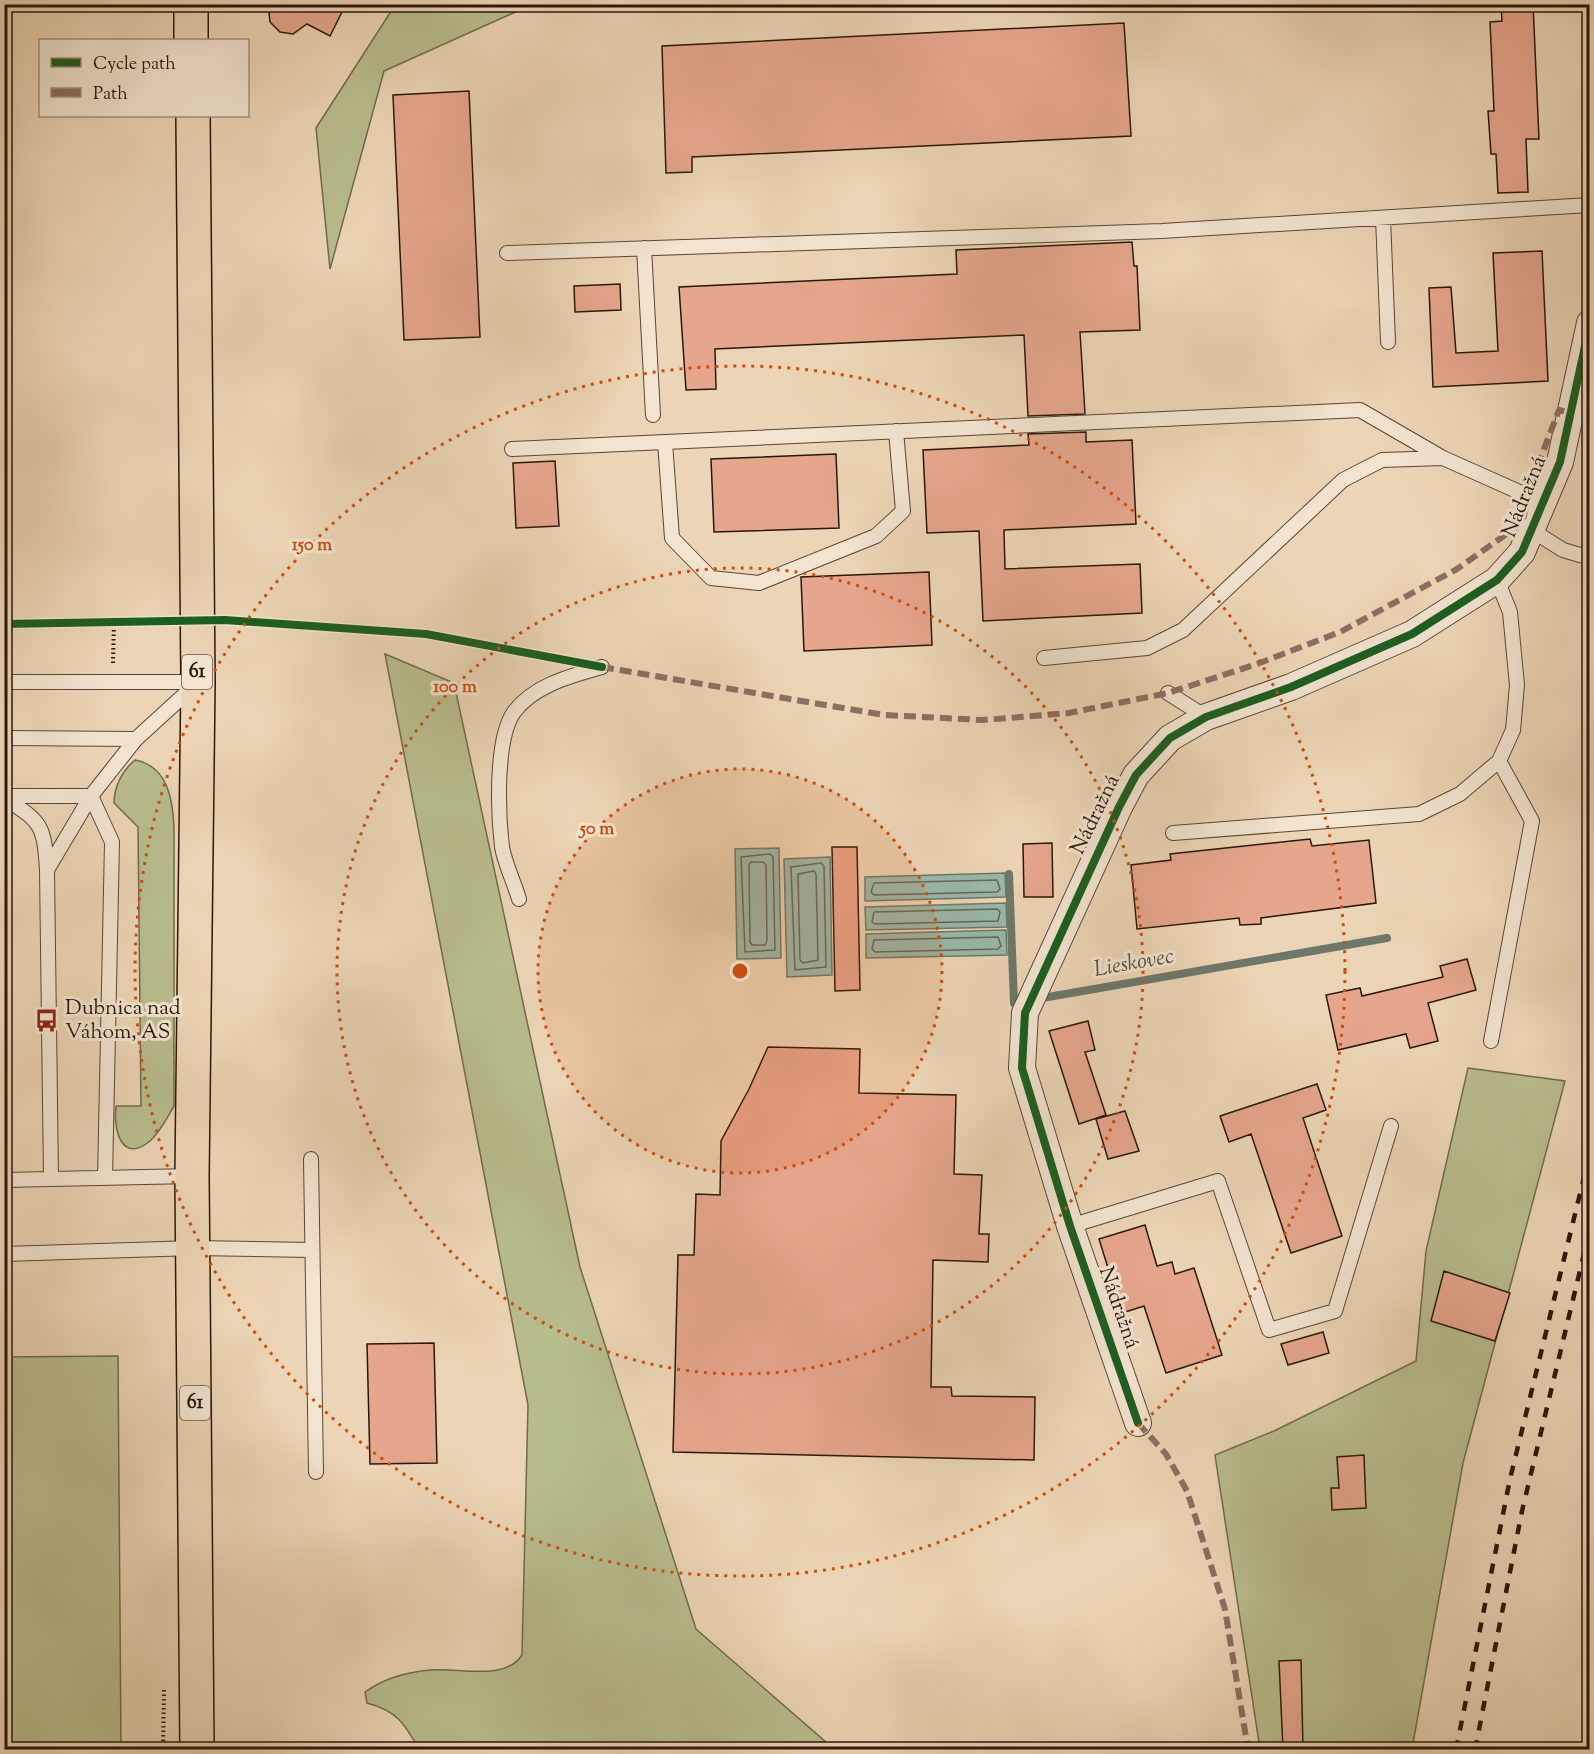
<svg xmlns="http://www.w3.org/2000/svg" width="1594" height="1754" viewBox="0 0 1594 1754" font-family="'Sorts Mill Goudy',serif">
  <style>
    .green { fill: #b8bd8e; stroke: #716a4c; stroke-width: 1.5 }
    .water { fill: #99b9aa; stroke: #6d786a; stroke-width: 1.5 }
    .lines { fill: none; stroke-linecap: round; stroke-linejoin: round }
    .shore { stroke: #62685a; stroke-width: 1.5 }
    .stream { stroke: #6d786a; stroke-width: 8 }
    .building { fill: #e6a68d; stroke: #2a170b; stroke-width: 1.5 }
    .service-casing { stroke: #5a4636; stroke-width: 16 }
    .minor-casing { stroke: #5a4636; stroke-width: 28 }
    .primary-casing { stroke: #2a170b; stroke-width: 36 }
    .path { stroke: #2a170b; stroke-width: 4; stroke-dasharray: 1.5 3; stroke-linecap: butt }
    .service { stroke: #f3e4d0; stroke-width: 14 }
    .minor { stroke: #f3e4d0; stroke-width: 26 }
    .primary { stroke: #ecd5b6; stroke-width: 33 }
    .rail { stroke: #2a170b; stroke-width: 4.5; stroke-dasharray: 10 10; stroke-linecap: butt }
    .quiet { stroke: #8d6e63; stroke-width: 6; stroke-dasharray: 12 6; stroke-linecap: butt }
    .cycleway-casing { stroke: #f3e4d0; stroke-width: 11 }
    .cycleway { stroke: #1b5e20; stroke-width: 8 }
    .ring { fill: none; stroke: #cc4f0c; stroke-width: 3; stroke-dasharray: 3 6 }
    .labels { text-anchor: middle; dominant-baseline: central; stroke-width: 6; stroke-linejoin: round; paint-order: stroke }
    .shield { fill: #f3e4d0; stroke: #665446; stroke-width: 1.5 }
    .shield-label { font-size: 20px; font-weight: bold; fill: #2a170b }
    .street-label { font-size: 21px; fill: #2a170b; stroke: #f3e4d0 }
    .poi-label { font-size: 21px; fill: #2a170b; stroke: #f3e4d0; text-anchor: start }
    .water-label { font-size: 22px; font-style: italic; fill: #515043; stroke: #f3e4d0 }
    .centre { fill: #cc4f0c; stroke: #f3e4d0; stroke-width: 3 }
    .ring-label { font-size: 18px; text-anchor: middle; font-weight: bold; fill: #cc4f0c; stroke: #f3e4d0; stroke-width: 6; stroke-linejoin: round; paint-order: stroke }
  </style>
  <rect width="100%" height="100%" fill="#ecd5b6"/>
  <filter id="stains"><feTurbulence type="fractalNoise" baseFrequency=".00333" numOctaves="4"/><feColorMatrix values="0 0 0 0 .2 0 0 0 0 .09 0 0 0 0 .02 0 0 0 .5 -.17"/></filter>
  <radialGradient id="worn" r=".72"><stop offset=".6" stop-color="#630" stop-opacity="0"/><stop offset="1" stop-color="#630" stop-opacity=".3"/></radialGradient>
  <path class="green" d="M395 5H531L384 71 330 269 316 128Z
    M385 654 454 683 580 1267 696 1629 834 1749H419C404 1723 397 1711 367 1703L365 1692C383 1679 408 1672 430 1670 458 1667 505 1682 522 1655L528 1405Z
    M135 760C168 766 173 800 174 828V1106C167 1118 161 1131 150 1141 121 1165 113 1128 116 1106H141L138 827 114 803C114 786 123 770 135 760Z
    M1468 1068 1565 1081 1463 1463 1412 1749H1260L1215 1455 1274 1431 1416 1361 1426 1251Z
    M118 1356 121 1749H5V1357Z"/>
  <path class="water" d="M779 848 781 958 737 959 735 849Z
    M830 857 832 975 787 977 784 859Z
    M1005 873 1006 897 865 901V877Z
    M1006 903 1007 927 866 930 865 907Z
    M1006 930 1007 955 866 958V934Z"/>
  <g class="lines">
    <path class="shore" d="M770 854 773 857 775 950 745 952 741 857Z
      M751 862H763L766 865 767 941 765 945H752L750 942 749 865Z
      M821 863 824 866 826 967 795 970 791 867Z
      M814 871 816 874 818 960 803 963 800 960 798 874Z
      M997 880 1000 889 997 892 874 895 871 892 874 883Z
      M997 909 1000 912 998 921 875 924 872 922 874 912Z
      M998 937 1001 946 998 949 875 952 872 949 874 940Z"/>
    <path class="stream" d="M1009 874 1014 1003 1387 938"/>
  </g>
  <path class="building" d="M268 4H346L330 36 307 24 293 34 280 32 270 22Z
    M1501 4H1533L1539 139H1526L1528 192 1498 193 1496 154H1491L1488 111H1494L1490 22 1502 21Z
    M1124 23 1131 136 692 157V172L666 173 662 46Z
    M469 91 480 337 404 340 393 95Z
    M1132 242 1134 266H1137L1140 330 1080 332 1085 414 1028 416 1024 335 715 349 716 389 686 390 679 287 957 274 956 250Z
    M1542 251 1548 381 1433 387 1429 288 1451 287 1456 353 1498 351 1493 253Z
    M620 284 621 310 575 312 574 286Z
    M1086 432V442L1132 440 1136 524 1004 530 1005 569 1140 564 1142 613 983 621 979 531 927 533 923 450 1029 445 1028 434Z
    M836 454 839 528 714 532 711 459Z
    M555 461 559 526 516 528 513 463Z
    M929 572 932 645 804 651 801 577Z
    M1310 839 1312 846 1369 840 1376 903 1261 918V924L1240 925 1239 918 1137 929 1131 865 1171 860 1170 854Z
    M1052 843 1053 897H1024L1023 844Z
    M832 847H857L860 990 835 991Z
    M1467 959 1476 990 1428 1003 1438 1041 1410 1048 1406 1034 1338 1050 1326 995 1360 988 1362 996 1443 977 1440 966Z
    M1088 1021 1095 1050 1085 1052 1106 1115 1079 1124 1049 1031Z
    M768 1047 860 1049 859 1093 956 1095 954 1174 982 1175 979 1234H989L988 1262 933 1260 931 1387H951L952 1396 1035 1397 1034 1460 673 1452 678 1255H694L696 1194 720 1195 721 1141 749 1089Z
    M1317 1084 1326 1110 1303 1118 1342 1236 1291 1253 1251 1134 1229 1142 1220 1116Z
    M1125 1111 1139 1151 1108 1159 1096 1119Z
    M1145 1225 1157 1266 1172 1262 1175 1274 1194 1268 1222 1355 1166 1373 1144 1306 1122 1313 1099 1239Z
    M1444 1271 1510 1293 1495 1341 1431 1321Z
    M1323 1332 1329 1353 1288 1365 1281 1344Z
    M434 1343 437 1463 370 1464 367 1344Z
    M1364 1455 1366 1508 1332 1510 1331 1488H1339L1337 1457Z
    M1301 1660 1303 1749H1283L1279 1661Z"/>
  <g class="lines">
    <defs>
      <path id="service" d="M1383 218 1388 342
        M644 248 653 415
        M507 253 1162 231 1590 205
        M665 442 672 538 711 578 759 583 876 536 903 511 896 431
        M512 449 1360 410 1443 458 1544 503
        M1533 531 1563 550 1590 558
        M1044 658 1147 648 1183 630 1343 480 1382 460 1443 458
        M4 682H198
        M1168 693 1206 717
        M4 738 136 739
        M4 796H91L112 842 105 1178
        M4 798C42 822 44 825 47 870
        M1173 833 1419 814 1460 794 1499 761 1513 730 1517 685 1510 612 1497 580
        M519 899C514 882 505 864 502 847 498 814 495 739 514 712 534 685 571 676 602 667
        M1491 1041 1532 821 1499 761
        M311 1159 316 1472
        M51 1179 47 870 91 796 136 739 194 686
        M4 1180 192 1176
        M1070 1226 1218 1181 1269 1330 1335 1311 1391 1126
        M4 1254 194 1248 312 1250"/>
      <path id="minor" d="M1138 1423 1070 1226 1022 1068 1025 1013 1119 807 1136 775 1170 738 1206 717 1291 687 1412 634 1497 580 1522 552 1560 462 1590 323"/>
      <path id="primary" d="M191 4V40
        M193 116 198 682 192 1176 197 1750"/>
    </defs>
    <use href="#service" class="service-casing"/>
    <use href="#minor" class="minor-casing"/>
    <use href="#primary" class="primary-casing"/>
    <path class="path" d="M225 620 426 634 560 659
      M4 624 164 622
      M113 663 114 622
      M163 1750 164 1690"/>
    <use href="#service" class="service"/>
    <use href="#minor" class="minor"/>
    <use href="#primary" class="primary"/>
    <path class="rail" d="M1456 1750 1510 1479 1590 1153
      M1475 1750 1522 1511 1590 1229"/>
    <path class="quiet" d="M602 667 884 715 983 720 1069 713 1168 693 1257 664 1340 632 1457 569 1522 523 1536 470 1559 410 1572 413
      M1138 1423 1166 1454 1187 1491 1225 1609 1248 1750"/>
    <defs>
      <path id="cycleway" d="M4 624 225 620 426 634 602 667
        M1138 1423 1070 1226 1022 1068 1025 1013 1119 807 1136 775 1170 738 1206 717 1291 687 1412 634 1497 580 1522 552 1560 462 1590 323"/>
    </defs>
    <use href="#cycleway" class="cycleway-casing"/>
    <use href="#cycleway" class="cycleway"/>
  </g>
  <circle cx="740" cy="971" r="202" fill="#cc4f0c" fill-opacity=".12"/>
  <g class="ring">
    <circle cx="740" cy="971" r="202"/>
    <circle cx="740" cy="971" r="403"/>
    <circle cx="740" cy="971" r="605"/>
  </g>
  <defs>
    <symbol id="bus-bare" viewBox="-9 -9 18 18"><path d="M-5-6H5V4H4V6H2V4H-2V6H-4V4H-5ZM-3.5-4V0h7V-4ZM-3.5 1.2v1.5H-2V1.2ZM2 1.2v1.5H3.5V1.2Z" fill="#8f2418" stroke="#f3e4d0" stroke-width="2.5" paint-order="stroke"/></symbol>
  </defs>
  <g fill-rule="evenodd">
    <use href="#bus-bare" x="30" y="1004" width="33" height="33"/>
  </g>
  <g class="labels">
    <g class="shield">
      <rect x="182" y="655" width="30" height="34" rx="4.5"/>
      <rect x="180" y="1386" width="30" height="34" rx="4.5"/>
    </g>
    <g class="shield-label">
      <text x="197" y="672">61</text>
      <text x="195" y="1403">61</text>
    </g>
    <g class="street-label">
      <text transform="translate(1525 497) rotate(-68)">Nádražná</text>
      <text transform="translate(1096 815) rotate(-64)">Nádražná</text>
      <text transform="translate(1118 1308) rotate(71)">Nádražná</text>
    </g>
    <g class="poi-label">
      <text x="65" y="1009">Dubnica nad<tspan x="65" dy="24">Váhom, AS</tspan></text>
    </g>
    <g class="water-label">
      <text transform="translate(1134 964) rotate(-10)">Lieskovec</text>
    </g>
  </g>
  <circle cx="740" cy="971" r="9" class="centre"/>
  <g class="ring-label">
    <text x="312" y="550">150 m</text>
    <text x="455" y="692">100 m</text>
    <text x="597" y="834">50 m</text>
  </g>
  <rect width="1594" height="1754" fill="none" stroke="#ecd5b6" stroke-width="24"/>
  <rect x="6" y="6" width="1582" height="1742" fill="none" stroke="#2a170b" stroke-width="3"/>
  <rect x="12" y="12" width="1570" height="1730" fill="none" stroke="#2a170b" stroke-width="1.5"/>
  <rect x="39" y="39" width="210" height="78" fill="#f3e4d0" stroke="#a39281" stroke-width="1.5"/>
  <rect x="51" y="58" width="30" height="9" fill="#1b5e20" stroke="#a39281" stroke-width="1.5"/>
  <text x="93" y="69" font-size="18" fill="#2a170b">Cycle path</text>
  <rect x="51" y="88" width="30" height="9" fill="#8d6e63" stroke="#a39281" stroke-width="1.5"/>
  <text x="93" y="99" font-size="18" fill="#2a170b">Path</text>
  <rect width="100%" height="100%" filter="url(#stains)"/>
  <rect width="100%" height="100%" fill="url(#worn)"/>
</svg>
